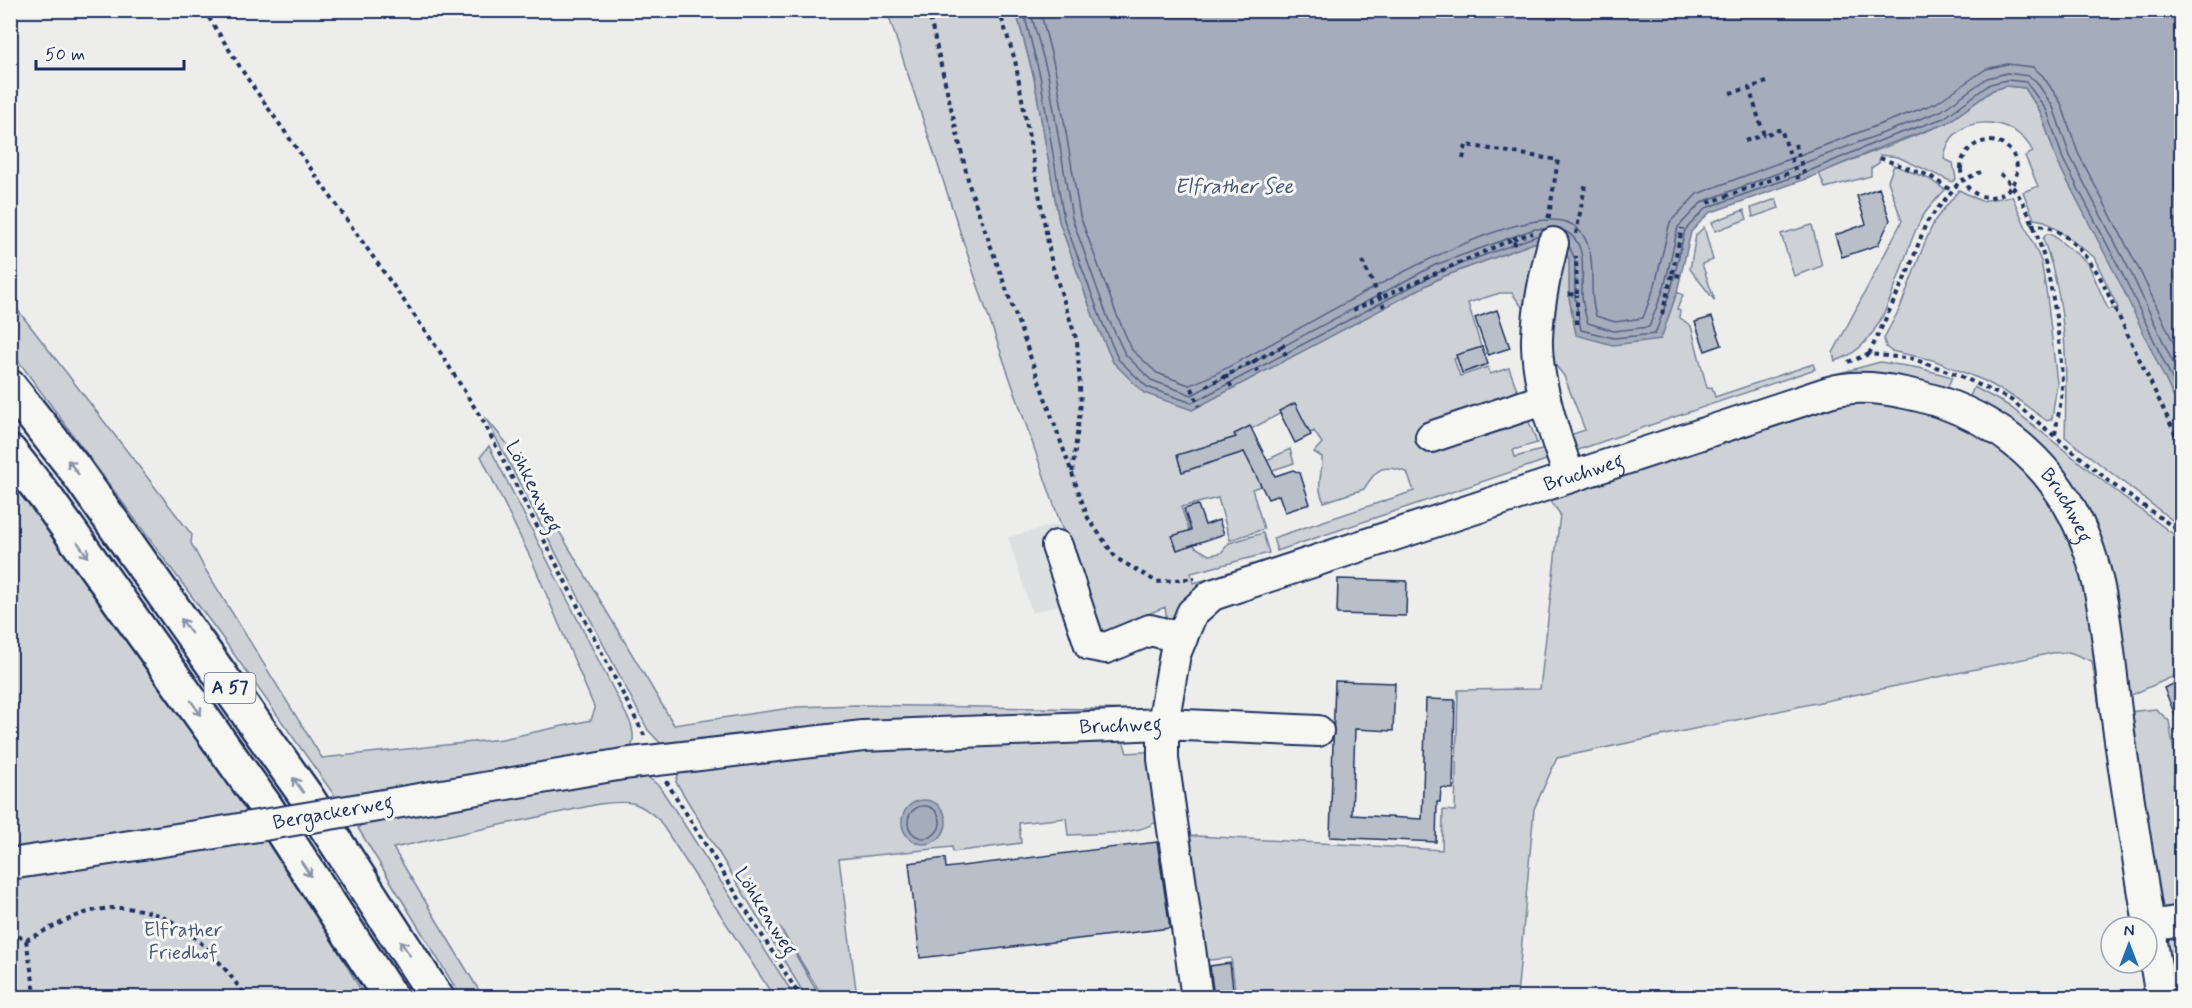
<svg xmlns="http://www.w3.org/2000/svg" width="2192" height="1008" viewBox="0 0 2192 1008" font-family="Mynerve,sans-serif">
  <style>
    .built { fill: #dde0e1 }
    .green { fill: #ced2d7; stroke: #74809a; stroke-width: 1.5 }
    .water { fill: #a5acbc; stroke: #6e7a96; stroke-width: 1.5 }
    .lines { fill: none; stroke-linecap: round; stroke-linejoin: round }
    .shore { stroke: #526184; stroke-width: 1.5 }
    .building { fill: #b9bfc8; stroke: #1b2f5e; stroke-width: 1.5 }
    .minor-casing { stroke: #1b2f5e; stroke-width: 34 }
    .highway-casing { stroke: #1b2f5e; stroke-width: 38 }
    .path { stroke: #1b2f5e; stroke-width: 4; stroke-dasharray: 4.5 4.5; stroke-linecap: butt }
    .minor { stroke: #f6f6f2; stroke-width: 30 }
    .highway { stroke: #f6f6f2; stroke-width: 33 }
    .minor-bridge-casing { stroke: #1b2f5e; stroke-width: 34; stroke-linecap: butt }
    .minor-bridge { stroke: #f6f6f2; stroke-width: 30 }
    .oneway { stroke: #8892a8 }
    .labels { text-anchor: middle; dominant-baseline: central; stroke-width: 6; stroke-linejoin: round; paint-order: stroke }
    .shield { fill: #f6f6f2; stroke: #5d6b8a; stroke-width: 1.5 }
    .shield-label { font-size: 18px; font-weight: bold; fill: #1b2f5e }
    .street-label { font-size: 20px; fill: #1b2f5e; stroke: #f6f6f2 }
    .park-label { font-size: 20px; fill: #48587c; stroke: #f6f6f2 }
    .water-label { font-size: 21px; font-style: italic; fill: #44547a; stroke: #f6f6f2 }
  </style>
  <rect width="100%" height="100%" fill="#edeeec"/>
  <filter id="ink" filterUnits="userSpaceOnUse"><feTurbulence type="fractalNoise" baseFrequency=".0167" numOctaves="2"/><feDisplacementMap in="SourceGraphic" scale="12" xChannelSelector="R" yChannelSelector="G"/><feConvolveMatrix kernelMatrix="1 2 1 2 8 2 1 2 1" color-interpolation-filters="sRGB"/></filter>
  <g filter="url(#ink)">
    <path class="built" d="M1061 523 1086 597 1032 613 1008 537Z"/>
    <path class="green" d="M887 11H1016L1034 78 1059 221 1095 321 1113 362 1192 410 1442 277 1539 241 1531 304 1522 307 1512 293H1500L1468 303 1482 350 1454 359 1460 376 1488 367 1490 374 1509 368 1537 443 1513 450 1515 457 1553 447 1555 457 1277 551 1273 538 1414 491 1407 472C1383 464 1377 467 1364 489L1324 502C1315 485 1323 473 1322 457L1314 452 1322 443 1314 431 1296 440 1281 413 1251 429 1267 460 1290 449 1294 463 1273 470 1274 477 1271 483 1252 489 1264 529 1230 540 1218 498 1181 507 1195 547 1209 555 1221 553 1229 543 1263 533 1269 553 1191 573 1193 583 1264 565 1168 630 1165 607 1099 634 984 304Z
      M2007 86 2025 88 2041 113 2057 161 2121 283 2181 413V527L2065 437C2067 369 2068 304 2043 239L2046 234H2051L2088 263 2108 309 2118 308 2094 257 2045 221 2034 219 2023 192 2038 186 2025 156 2033 152C2015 113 1949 111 1944 159L1953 163 1956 179 1952 182 1898 157 1880 155 1879 163 1871 168V176L1825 188 1819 173 1947 123 1993 90Z
      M1894 165 1929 179 1945 190C1936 200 1925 210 1919 223 1898 264 1888 347 1835 361L1833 353 1902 221 1888 181Z
      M1959 190 1981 201 2012 196 2041 261 2047 296 2057 383 2052 419 2047 421 2017 399 1985 381 1933 360 1891 351 1886 347 1884 339 1887 332 1900 308 1925 242 1935 220Z
      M1776 199 1779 208 1753 217 1751 208Z
      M1744 210 1747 219 1715 231 1712 222Z
      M1812 225 1822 266 1794 276 1781 234Z
      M1704 227 1713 260 1702 264 1715 301 1690 269 1696 235Z
      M1561 244 1569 259 1670 309 1677 292 1683 295 1677 309 1680 311 1679 317 1691 326 1707 388 1712 387 1715 397 1813 364 1815 369 1566 454 1561 438 1585 430 1564 376 1549 357Z
      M10 300 192 535 191 543 205 569 322 758 502 739 591 720 595 709 533 563 481 456 489 446 631 724C634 736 635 744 627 754L337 799 221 636 11 351Z
      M1880 362 1919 368 1952 377 1946 391 1839 385 1836 374Z
      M1974 387 2009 406 2108 485 2181 540V673L2125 698 2096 535 1968 401Z
      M1835 400 1875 401 1969 424 2019 460 2040 486 2082 555 2140 927H2133L2092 661 2069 652 2052 653 1557 758 1534 809 1517 997H1236L1231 958 1199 961 1180 835 1442 850 1443 810 1455 811 1458 690 1540 689 1560 514 1545 493Z
      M485 417 508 445 674 725 797 707 856 705 1151 710 662 745 648 730Z
      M10 481 34 509 283 856 365 997H11Z
      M2156 709 2169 721 2179 782 2173 785 2181 805V912L2166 915 2154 904 2127 712Z
      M1122 737 1127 753 1156 751 1158 820C1142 836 1091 833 1068 835L1066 818 1019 823 1021 843 953 852 952 847 839 859 857 997H823L779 926 820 997H806L676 782C679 767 687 764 701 759Z
      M643 773 659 786 673 807 795 997H774L659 820C636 799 629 801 599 804L393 848 483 997H461L358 828 364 822Z
      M2181 935V997H2171L2163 951 2169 937Z"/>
    <path class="water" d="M1016 11H2181V413L2120 283 2057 161 2041 113 2025 88 2007 86 1993 90 1947 123 1886 145 1809 178 1709 213 1691 232 1677 292 1661 339 1613 345 1576 335 1569 298V259L1561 244 1539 241 1442 277 1192 410 1144 393 1113 362 1095 321 1059 221 1034 78Z
      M902 822a22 22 0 1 1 44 0a22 22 0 1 1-44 0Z"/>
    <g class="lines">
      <path class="shore" d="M1023 10 1040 76 1064 220 1101 319 1118 359 1147 387 1192 403 1439 272 1539 235
        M1030 10 1048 75 1072 218 1107 316 1125 354 1151 380 1192 395 1435 265 1534 229H1546
        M1040 10 1056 73 1080 216 1116 313 1132 350 1157 373 1189 385C1252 365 1527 177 1578 229 1601 253 1586 288 1596 316L1615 322 1643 318 1655 285 1670 222 1697 194 1936 103 1986 69 2007 64 2033 67 2043 76 2061 103 2078 153 2141 273 2182 361
        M1565 231C1589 243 1581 274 1582 296 1583 305 1585 315 1588 323L1614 331 1649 327 1664 288 1678 227 1702 202 1941 111 1987 78 2007 73 2029 76 2036 81 2053 107 2070 156 2133 277 2182 382
        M1569 246 1575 259V297L1581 330 1614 338 1655 334 1671 290 1685 230 1706 208 1807 172 1884 139 1944 118 1990 84 2007 80 2026 82 2047 111 2063 159 2126 281 2182 400
        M908 822a16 16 0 1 1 32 0a16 16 0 1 1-32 0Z"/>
    </g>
    <path class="building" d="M1879 188 1890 220 1878 245 1842 257 1835 235 1866 224 1857 196Z
      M1497 310 1510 348 1488 355 1475 318Z
      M1712 317 1722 345 1705 351 1695 322Z
      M1482 347 1488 364 1462 373 1456 355Z
      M1295 403 1311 435 1295 443 1279 411Z
      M1250 426 1275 476 1293 470 1300 473 1310 504 1285 512 1279 495 1268 499 1244 452 1182 472 1177 455 1236 437 1234 434Z
      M1198 505 1205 525 1219 520 1224 534 1177 550 1172 536 1191 530 1184 509Z
      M1338 579 1407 581 1406 616 1337 614Z
      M1335 681 1395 683 1393 731 1355 729 1352 815 1422 819 1426 699 1455 700 1453 789 1441 788 1440 802H1437L1436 842 1330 837Z
      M2181 681V730L2164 688Z
      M1157 842 1170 928 920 958 909 863 945 858 946 868Z
      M1230 963 1234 998H1214L1210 966Z"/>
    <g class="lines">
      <defs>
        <g id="minor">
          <path d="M1553 243C1545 275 1538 306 1537 339 1536 379 1555 439 1570 477"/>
          <path d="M1431 437 1545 399"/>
          <path d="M1057 546 1090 645 1106 648 1150 630 1182 638"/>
          <path id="s1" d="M378 806 623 764 863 736 1163 724 1175 654 1192 613 1212 595 1829 392C1852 385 1882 388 1905 393 1987 409 2053 458 2084 537 2107 592 2110 673 2119 733 2131 821 2147 909 2161 998"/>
          <path d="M10 864 203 835"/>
          <path d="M2150 926 2182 921"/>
          <path d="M1197 998 1163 759V724L1318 731"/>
        </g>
        <path id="highway" d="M10 387 74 468 306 796 437 998
          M10 452 47 499 264 804 391 998"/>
      </defs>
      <use href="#minor" class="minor-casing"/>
      <use href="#highway" class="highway-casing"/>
      <path class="path" d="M204 10 247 78 440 352 483 421 645 737
        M928 10 970 188 1088 518 1116 558 1157 582 1195 578
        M999 10 1015 60 1052 265 1077 341 1081 403 1072 474
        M1767 82 1749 88 1764 135 1781 129 1799 181
        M1730 93 1749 88
        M1961 169a28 28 0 1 1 56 0a28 28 0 1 1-56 0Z
        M1745 141 1764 135
        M1795 144 1806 179
        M1880 158 1930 176 1952 191
        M1463 159 1466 145 1558 160 1548 221
        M2000 174C2045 209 2061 330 2062 385 2062 401 2057 419 2055 435
        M1708 203 1792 172
        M2031 225C2060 222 2085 254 2099 275L2182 448
        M1576 234 1586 181
        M1513 239 1533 233
        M1362 261 1380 298 1513 239 1517 249
        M1680 276 1672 274 1682 228
        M1569 294 1577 295 1576 256
        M1353 310 1380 298 1384 307
        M1662 314 1672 274
        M1577 324V295
        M1281 347 1287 343
        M1869 354 1910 267 1926 223 1960 181 1981 172
        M1253 360 1259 374
        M1848 362 1869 354 1913 359 1956 374 2011 400 2115 486 2182 533
        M1225 375 1232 388
        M1206 386 1281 347 1288 358
        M1192 388 1199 406
        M666 781 801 998
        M10 932 26 940 36 998
        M26 940C50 929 77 912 103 909 171 900 211 948 247 998"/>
      <use href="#minor" class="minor"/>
      <use href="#highway" class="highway"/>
      <defs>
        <path id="minor-bridge" d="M203 835 378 806"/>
      </defs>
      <use href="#minor-bridge" class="minor-bridge-casing"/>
      <use href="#minor-bridge" class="minor-bridge"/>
    </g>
    <defs><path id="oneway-shaft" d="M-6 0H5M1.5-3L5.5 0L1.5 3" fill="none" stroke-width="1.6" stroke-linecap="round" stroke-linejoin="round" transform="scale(1.5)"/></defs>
    <g class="oneway">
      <use href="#oneway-shaft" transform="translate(73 467) rotate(-127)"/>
      <use href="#oneway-shaft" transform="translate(83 550) rotate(55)"/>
      <use href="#oneway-shaft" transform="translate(186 626) rotate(-125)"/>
      <use href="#oneway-shaft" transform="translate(196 708) rotate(55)"/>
      <use href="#oneway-shaft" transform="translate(298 785) rotate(-125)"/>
      <use href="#oneway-shaft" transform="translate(306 869) rotate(57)"/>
      <use href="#oneway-shaft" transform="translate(405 948) rotate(-123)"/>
    </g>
  </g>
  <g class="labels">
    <rect class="shield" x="204.5" y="673" width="51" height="30" rx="4.5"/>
    <g class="shield-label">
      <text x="230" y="688">A 57</text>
    </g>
    <g class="street-label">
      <text stroke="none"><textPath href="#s1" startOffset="1324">Bruchweg</textPath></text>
      <text transform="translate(533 487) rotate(63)">Löhkenweg</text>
      <text stroke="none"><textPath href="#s1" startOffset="1863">Bruchweg</textPath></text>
      <text stroke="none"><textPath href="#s1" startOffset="748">Bruchweg</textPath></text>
      <text transform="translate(333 813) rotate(-10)">Bergackerweg</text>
      <text transform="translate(765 912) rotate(58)">Löhkenweg</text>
    </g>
    <g class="park-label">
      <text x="183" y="930">Elfrather<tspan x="183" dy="23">Friedhof</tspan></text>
    </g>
    <g class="water-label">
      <text x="1234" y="187">Elfrather See</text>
    </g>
  </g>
  <rect width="2192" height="1008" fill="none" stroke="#f6f6f2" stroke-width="36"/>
  <rect x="18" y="18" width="2156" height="972" fill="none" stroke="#1b2f5e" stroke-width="2" filter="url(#ink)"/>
  <g transform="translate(2129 945)"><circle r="28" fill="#f6f6f2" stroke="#9ea6b7" stroke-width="1.5"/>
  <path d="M0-4.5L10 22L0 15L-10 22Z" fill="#1f6fb2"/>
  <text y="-9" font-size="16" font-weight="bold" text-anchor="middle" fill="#1b2f5e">N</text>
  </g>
  <path d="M36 60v9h148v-9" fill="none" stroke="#1b2f5e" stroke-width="3"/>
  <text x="45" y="60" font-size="18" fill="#1b2f5e" stroke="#f6f6f2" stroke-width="4.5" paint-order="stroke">50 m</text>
</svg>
